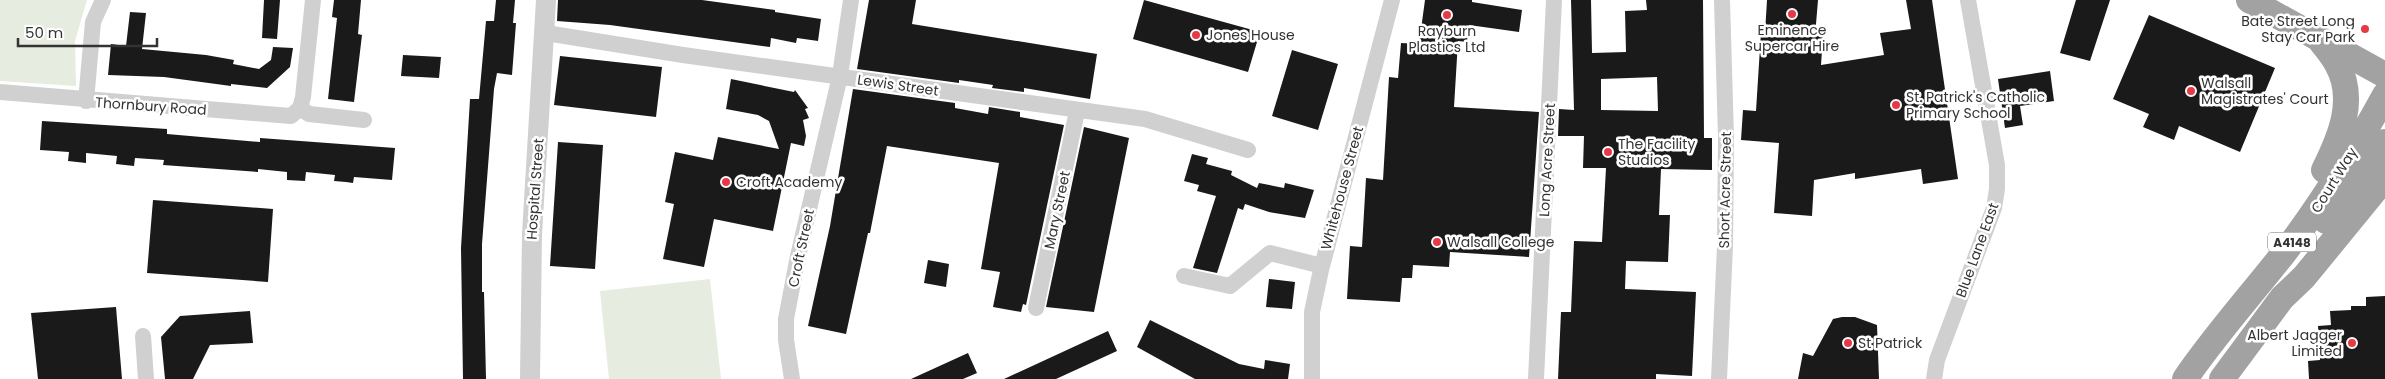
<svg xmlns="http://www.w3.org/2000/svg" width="2385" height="379" viewBox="0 0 2385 379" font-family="Poppins,sans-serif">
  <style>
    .green { fill: #e6ecdf }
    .building { fill: #1a1a1a; fill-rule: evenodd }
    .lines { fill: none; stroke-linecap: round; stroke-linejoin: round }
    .minor { stroke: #d0d0d0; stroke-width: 16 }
    .tertiary { stroke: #d0d0d0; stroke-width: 20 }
    .trunk { stroke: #a2a2a2; stroke-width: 26 }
    .poi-dot { fill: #e63946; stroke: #fff; stroke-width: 2 }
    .labels { text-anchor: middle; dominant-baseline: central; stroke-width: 5; stroke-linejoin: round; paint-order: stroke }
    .shield { fill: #fff; stroke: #707070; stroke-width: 1 }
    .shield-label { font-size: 12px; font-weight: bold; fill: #333 }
    .poi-label { font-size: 14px; fill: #333; stroke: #fff; text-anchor: start }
    .street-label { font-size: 14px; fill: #333; stroke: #fff }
  </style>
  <rect width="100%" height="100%" fill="#fff"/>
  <path class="green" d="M0 0H87L75 41 76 86 0 81Z
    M710 279 721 379H609L600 291Z"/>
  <path class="building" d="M264 0H280L277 39 262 38Z
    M334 0H361L358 34 362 35 354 102 328 99 337 18 332 17Z
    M496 0H515L513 23H516L512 75 497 73 494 89 482 244V292H484L486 379H463L461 248 470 99H479L486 21H494Z
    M558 0H702L775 10V12L821 19 818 41 797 38 796 43 771 38 770 47 610 25 557 21Z
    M869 0H916L912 24 1097 54 1090 99 1024 88V92L992 88 993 85 959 80V83L857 69Z
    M1144 0 1260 32 1248 72 1133 39Z
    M1425 0H1472V2L1522 10 1519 32 1469 25 1467 42 1458 41 1454 107 1539 112 1529 257 1450 252 1449 267 1413 265 1412 278H1402L1400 302 1347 299 1350 246 1362 247 1366 178 1383 180 1389 77 1398 78 1401 43 1419 44Z
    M1571 0H1591L1592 53 1626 52 1625 11 1647 10 1646 0H1703L1704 138H1712V170L1661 169 1659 215H1670L1668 262 1626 261 1625 289 1696 292 1692 376 1656 374V379H1558L1561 312H1571L1574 241 1602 242 1606 168H1583L1584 136H1558L1559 109 1574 110ZM1657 77 1658 111 1601 110V79Z
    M1767 0H1818L1815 36H1823L1821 65 1884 55 1880 33 1911 29 1906 0H1932L1958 179 1923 184 1921 169 1855 179V173L1814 180 1812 216 1774 213 1779 143 1741 140 1743 110 1756 111 1761 32 1765 33Z
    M2076 0H2110L2090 61 2060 53Z
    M130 12 146 13 142 49 206 55 234 60 233 64 259 69 271 60 273 47 293 48 290 67 267 88 231 84V86L164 77 108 75 111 44 126 46Z
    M2149 15 2275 68 2240 152 2179 126 2174 140 2143 127 2149 114 2113 99Z
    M1292 50 1338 64 1318 130 1272 116Z
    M403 55 441 57 439 78 401 76Z
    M560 56 662 67 656 117 554 105Z
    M2050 71 2054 101 2020 106 2023 125 2005 128 1998 79Z
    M731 79 794 92 795 90 808 108 805 109 809 118 803 120 806 136 804 146 791 143 773 231 714 219 704 267 663 259 674 204 665 202 675 152 713 160 718 137 779 149 769 121 758 115 726 109Z
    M853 89 955 103V108L988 114 989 107 1020 112V117L1064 125 1026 305 1023 304 1021 312 993 307 1000 272 981 269 999 163 887 146 870 233H868L846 334 808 326 830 226Z
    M42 121 167 129V134L260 142V138L395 148 392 180 354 177 353 183 346 182 334 181 335 175 306 172 305 181 287 180V172L258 169V172L163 165 164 160 135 158 134 166 116 164 117 156 86 153V163L68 161 69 152 40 150Z
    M1084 127 1129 138 1094 312 1046 307Z
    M558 142 603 145 595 269 550 266Z
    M1192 154 1208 158 1206 164 1232 171 1231 175 1257 188 1259 183 1284 188 1285 183 1314 190 1305 218 1269 212 1245 204 1243 210 1238 208 1217 273 1193 268 1216 196 1197 191 1199 185 1184 181Z
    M153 200 273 209 268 282 147 273Z
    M928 260 949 264 946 287 924 283Z
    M1269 279 1295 282 1292 309 1266 307Z
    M2385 296V379H2309L2308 361 2320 360 2318 326 2331 325 2330 311 2351 310V306H2366V297Z
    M116 307 122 379H38L31 313Z
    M250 311 253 343 210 345 193 379H165L161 337 180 316Z
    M1842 317H1855L1877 325 1879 379H1798L1803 353 1813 356 1833 319Z
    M1150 320 1239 364 1264 369 1265 360 1290 364 1288 379H1195L1137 347Z
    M1108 331 1117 351 1056 379H1004Z
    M968 353 977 373 963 379H911Z"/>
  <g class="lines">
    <path class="minor" d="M546 33 683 55 1145 119 1248 150
      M0 92 291 116 300 108 309 114 364 120
      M86 101 93 22 103 0
      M300 108 303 97 313 0
      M1184 276 1230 286 1270 253 1322 266
      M1036 308 1077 111
      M143 336 146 379
      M792 379 786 340V319L798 256 840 76 851 0
      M1312 379V312L1321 270 1392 0
      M1536 379 1554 0
      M1719 379 1725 246 1726 137 1722 0
      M1934 379 1937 360 1994 208 1997 189V165L1968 0"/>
    <path class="tertiary" d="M530 379 532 234 546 0"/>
    <path class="trunk" d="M2249 0 2385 75
      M2317 36C2323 45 2332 54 2337 64 2357 99 2340 138 2324 170
      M2326 221 2369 167 2385 142
      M2185 379C2215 335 2251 295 2284 253 2322 203 2355 150 2385 95
      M2222 379 2282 298 2304 277 2385 178"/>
  </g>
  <g class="poi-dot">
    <circle cx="1792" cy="14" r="5"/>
    <circle cx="1447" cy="15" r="5"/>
    <circle cx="2365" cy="29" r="5"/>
    <circle cx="1196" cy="35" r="5"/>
    <circle cx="2191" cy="91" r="5"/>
    <circle cx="1896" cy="105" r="5"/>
    <circle cx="1608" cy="152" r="5"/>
    <circle cx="726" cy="182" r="5"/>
    <circle cx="1437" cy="242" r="5"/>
    <circle cx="1848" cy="343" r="5"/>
    <circle cx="2352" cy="343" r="5"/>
  </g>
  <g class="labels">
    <rect class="shield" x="2268" y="232.5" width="48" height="19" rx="4"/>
    <g class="shield-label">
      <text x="2292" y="242">A4148</text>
    </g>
    <g class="poi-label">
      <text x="2355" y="21" text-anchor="end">Bate Street Long<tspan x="2355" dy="16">Stay Car Park</tspan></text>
      <text x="1792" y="30" text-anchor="middle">Eminence<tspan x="1792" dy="16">Supercar Hire</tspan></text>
      <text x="1447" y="31" text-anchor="middle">Rayburn<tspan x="1447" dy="16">Plastics Ltd</tspan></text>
      <text x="1206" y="35">Jones House</text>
      <text x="2201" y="83">Walsall<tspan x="2201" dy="16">Magistrates' Court</tspan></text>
      <text x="1906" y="97">St. Patrick's Catholic<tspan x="1906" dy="16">Primary School</tspan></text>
      <text x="1618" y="144">The Facility<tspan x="1618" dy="16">Studios</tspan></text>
      <text x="736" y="182">Croft Academy</text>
      <text x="1447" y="242">Walsall College</text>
      <text x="2342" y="335" text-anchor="end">Albert Jagger<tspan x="2342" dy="16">Limited</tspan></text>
      <text x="1858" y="343">St Patrick</text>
    </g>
    <g class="street-label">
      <text transform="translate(898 85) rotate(8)">Lewis Street</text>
      <text transform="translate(151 106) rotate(4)">Thornbury Road</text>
      <text transform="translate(1547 160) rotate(-87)">Long Acre Street</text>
      <text transform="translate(2334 180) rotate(-58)">Court Way</text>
      <text transform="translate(1342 188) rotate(-75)">Whitehouse Street</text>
      <text transform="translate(535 189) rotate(-86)">Hospital Street</text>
      <text transform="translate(1725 190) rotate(-89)">Short Acre Street</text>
      <text transform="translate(1057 210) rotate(-78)">Mary Street</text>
      <text transform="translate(801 248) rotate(-78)">Croft Street</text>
      <text transform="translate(1977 250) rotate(-70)">Blue Lane East</text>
    </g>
  </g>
  <path d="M18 38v8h139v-8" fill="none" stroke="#333333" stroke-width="2.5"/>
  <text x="25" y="38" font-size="15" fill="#333333" stroke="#ffffff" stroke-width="4" paint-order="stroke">50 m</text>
</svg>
